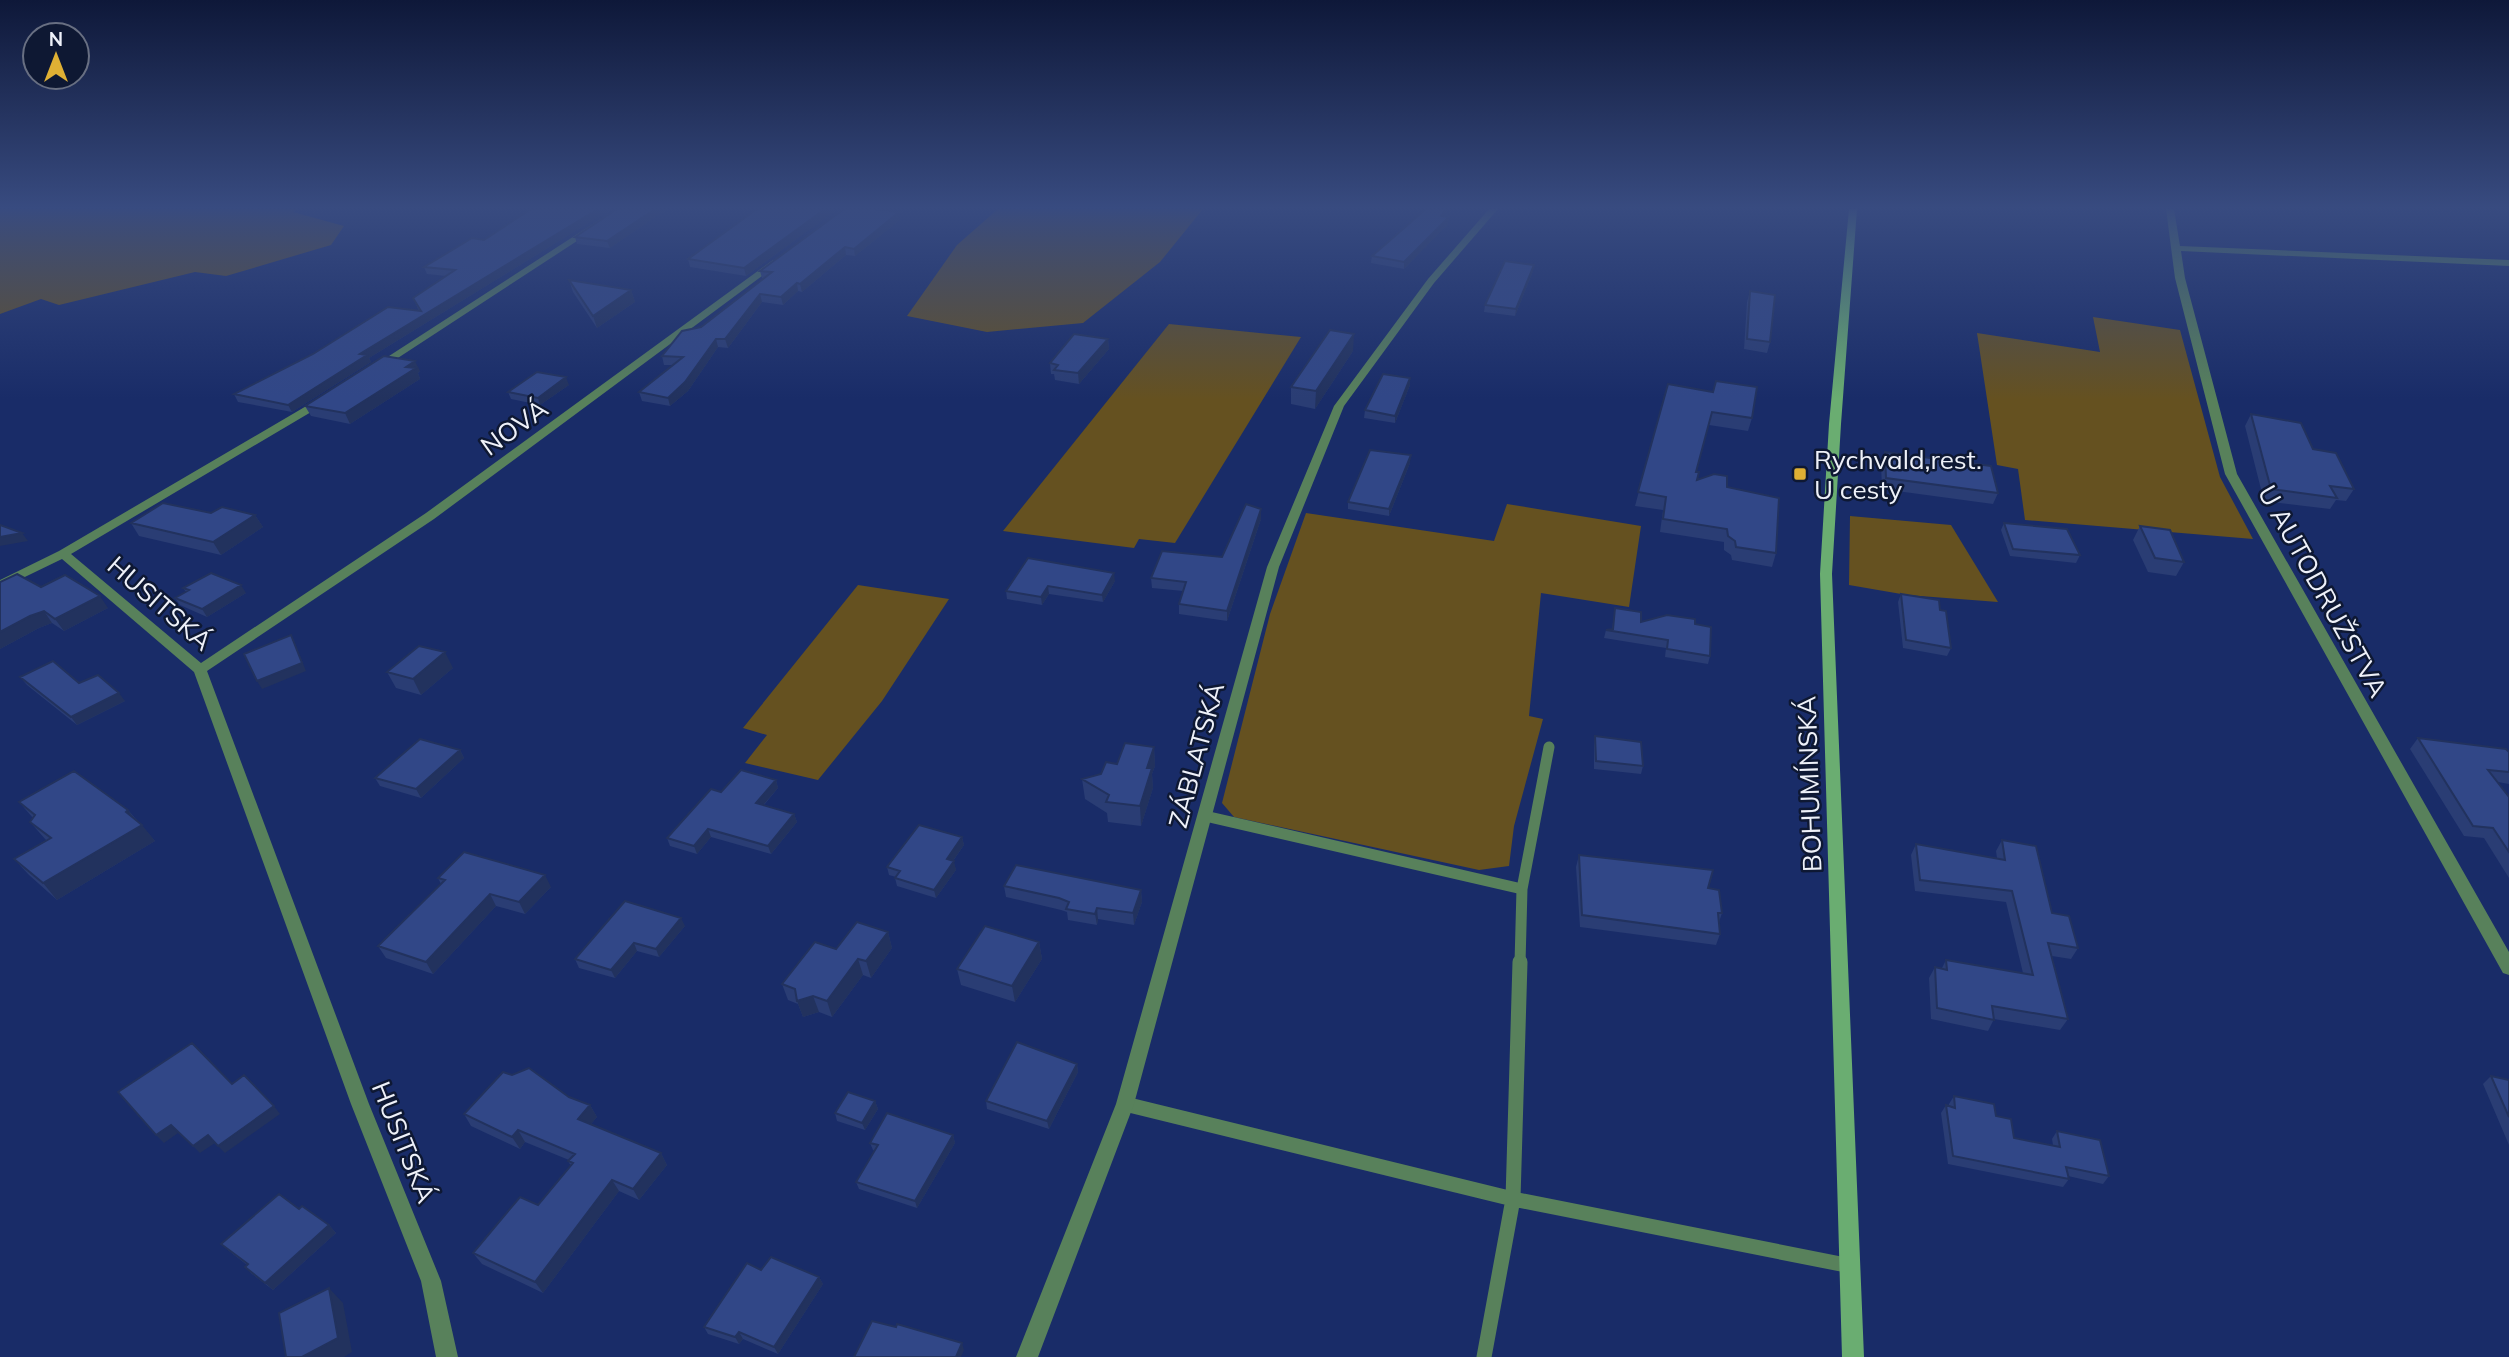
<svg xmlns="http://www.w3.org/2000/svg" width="2509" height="1357" viewBox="0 0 2509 1357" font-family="Mulish,sans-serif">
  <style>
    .green { fill: #655120 }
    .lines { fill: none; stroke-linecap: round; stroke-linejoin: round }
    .lane-far1 { stroke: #58815b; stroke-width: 11 }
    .lane { stroke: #58815b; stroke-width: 15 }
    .street { fill: #58815b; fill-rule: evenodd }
    .secondary { fill: #6aad71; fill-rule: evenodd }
    .wall { fill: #2a3d74 }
    .shaded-wall { fill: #22325e }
    .building { fill: #314787; stroke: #22325e; stroke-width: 2 }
    .poi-dot { fill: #dfb034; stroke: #0e1833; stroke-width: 2.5 }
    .labels { text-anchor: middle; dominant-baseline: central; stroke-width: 5; stroke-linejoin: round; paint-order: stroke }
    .street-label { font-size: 26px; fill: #eef1f9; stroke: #0e1833 }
    .poi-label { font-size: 26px; fill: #eef1f9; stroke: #0e1833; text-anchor: start }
  </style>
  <rect width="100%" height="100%" fill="#192c68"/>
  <path class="green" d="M0 209H297L293 212 344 226 331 245 226 276 195 272 59 305 41 299 0 314Z
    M998 209H1203L1160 262 1083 323 987 332 907 316 957 245Z
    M2093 317 2180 330 2220 477 2253 539 2025 520 2018 469 1997 465 1977 333 2100 352Z
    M1169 324 1301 337 1175 543 1139 539 1134 548 1003 531Z
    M1507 504 1641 526 1629 607 1541 593 1529 716 1543 719 1514 826 1509 866 1479 870 1234 817 1222 803 1270 614 1306 513 1494 541Z
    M1850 516 1951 525 1998 602 1907 595 1849 585Z
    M858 585 949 599 882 701 818 780 745 763 767 735 743 728Z"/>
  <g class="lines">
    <path class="lane-far1" d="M1205 816 1522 889
      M1520 963 1522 889 1549 747"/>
    <path class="lane" d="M1125 1104 1513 1199 1851 1266
      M1484 1357 1513 1199 1520 962"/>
    <path class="street" d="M616 209H626L381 369H373L372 367Z
      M1489 209H1498L1434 283 1344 406 1279 567 1134 1104 1038 1357H1016L1116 1104 1267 567 1334 406 1428 279Z
      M2166 209H2174L2180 246 2509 260V266L2181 251 2185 278 2237 474 2509 952V975L2503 973 2225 474 2175 278Z
      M773 260 781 262 434 519 207 671 369 1104 441 1281 458 1357H436L421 1281 351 1104 194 672 62 559 0 589V580L59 551 320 398H328V402L71 554 201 663 426 513Z"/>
    <path class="secondary" d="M1849 209H1857L1841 424 1832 574 1864 1357H1842L1820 574 1829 424Z"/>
  </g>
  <path class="wall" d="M531 209H611L369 358 371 362 292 412 238 402 234 394 419 311 413 298 446 276 427 274 424 267 484 240Z
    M617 209H667L610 248 577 244 575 237Z
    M757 209H835V211L746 276 690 267 688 259Z
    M1444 216 1449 217 1448 224 1404 269 1371 263 1372 256Z
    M900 220 855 256 846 255 802 292 798 291 783 305 762 302 728 348 718 347 688 391 670 406 642 401 639 392 673 365H664L662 356 701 327 764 279 762 278 760 271Z
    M1533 271 1515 316 1484 312 1485 305Z
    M569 280 631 290 635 302 597 328 573 292Z
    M1750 291 1770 342 1767 353 1744 349 1747 302Z
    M1108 339 1109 349 1079 384 1055 380 1054 374H1051L1050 363Z
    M1353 351 1315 409 1291 404V387Z
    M420 371 418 373 420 379 350 424 311 416 305 406Z
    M1410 378V385L1395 423 1364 418 1365 410Z
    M1668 384 1752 418 1748 431 1709 425 1696 472 1697 480 1727 487 1776 553 1772 567 1732 560 1731 555 1724 550V542L1660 532 1663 510 1635 506Z
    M569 385 540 405 511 399 508 392Z
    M2251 414 2313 449 2354 489 2346 501 2336 500 2330 509 2264 501 2245 426Z
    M1885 452 1998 493 1993 504 1882 489 1881 464Z
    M1410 463 1389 516 1348 509V502Z
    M211 513 255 515 263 527 221 555 139 536 131 523Z
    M1261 519 1227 621 1179 614V604L1183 591 1152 588 1151 578 1222 557Z
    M2004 523 2080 555 2076 563 2010 556 2001 530Z
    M2140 526 2184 562 2176 576 2148 572 2133 540Z
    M1028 558 1115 581 1103 602 1049 594 1042 605 1007 599 1006 591Z
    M0 582 41 587 108 608 64 631 52 623 39 628 0 649Z
    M183 588 246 593 207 617 180 605 175 598 186 592Z
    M1901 594 1940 610 1951 648 1947 656 1903 648 1898 602Z
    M1615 608 1641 622 1695 624 1710 656 1708 664 1665 657 1666 648 1604 638 1606 630 1612 629Z
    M453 668 421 695 396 688 387 672Z
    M20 677 79 683 125 701 77 725 27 685Z
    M1595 736 1643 766 1641 774 1594 769V745Z
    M2418 738 2509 752V784L2498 782 2509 797V878L2484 838 2464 836 2410 749Z
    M1154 747 1155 766 1152 774 1153 788 1141 826 1108 822 1107 813 1085 799 1082 779 1101 774 1117 764Z
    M460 750 464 758 421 798 380 786 375 778Z
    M776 780 778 788 764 805 794 814 797 822 771 854 711 837 697 854 670 846 667 838 721 792Z
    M19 802 128 810 155 841 57 900 29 875 14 859 46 840 30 822 33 818Z
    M962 837 964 845 953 861 956 870 936 898 897 886 895 878 896 877 889 875 887 867Z
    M2002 840 2052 913 2078 948 2071 959 2052 956 2068 1019 2060 1030 1994 1019 1988 1031 1931 1019 1929 978 1935 967 1942 968 1946 960 2023 973 2006 902 1915 891 1911 855 1916 844 1997 858 1996 851Z
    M1579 855 1708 888 1722 913 1719 922 1720 934 1716 945 1580 927 1576 867Z
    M438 878 551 887 525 914 496 906 433 974 386 958 378 946 441 884Z
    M1004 886 1141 890 1142 902 1134 925 1098 919 1097 925 1068 920 1067 912 1061 910 1006 897Z
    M685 926 659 957 637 951 615 978 579 968 575 959Z
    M888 932 892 948 871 978 863 975 832 1017 819 1012 803 1017 798 1004 788 1000 782 984 836 949Z
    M1039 942 1042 959 1015 1002 961 985 957 969Z
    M1077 1064 1078 1072 1049 1129 987 1109 986 1101Z
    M2491 1076 2509 1080V1145L2483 1084Z
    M1954 1096 1996 1116 2014 1138 2053 1145 2052 1139 2057 1131 2109 1176 2103 1184 2068 1176 2069 1179 2063 1187 1948 1164 1941 1113 1946 1105 1949 1106V1104Z
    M569 1097 590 1105 597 1117 591 1124 661 1153 667 1165 639 1200 619 1191 543 1293 482 1264 473 1253 538 1205 571 1166 568 1161 569 1160 525 1142 520 1149 471 1126 464 1114Z
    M875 1101 878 1109 865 1130 837 1121 835 1113Z
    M953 1135 955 1143 917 1208 859 1189 856 1182 875 1151 873 1150 870 1143Z
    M299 1209 329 1225 336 1233 273 1290 252 1274 245 1267 247 1265 229 1251 221 1244Z
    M761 1270 819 1277 823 1284 778 1354 743 1339 739 1344 708 1334 704 1327Z"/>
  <path class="shaded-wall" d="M598 209H611L369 358 371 362 292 412 288 405 360 354Z
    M655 209H667L610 248 607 241Z
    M825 209H835V211L746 276 744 268Z
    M1446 209H1449L1440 222 1441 216Z
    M899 212 900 220 855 256 854 249Z
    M1449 217 1448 224 1404 269V262Z
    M845 247 846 255 802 292 800 284Z
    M1534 265 1533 271 1515 316 1516 309Z
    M797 283 798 291 783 305 781 297Z
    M631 290 635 302 597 328 593 316Z
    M760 294 762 302 728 348 725 339Z
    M1354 334 1353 351 1315 409 1316 391Z
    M716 339 718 347 688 391 670 406 668 398Z
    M1108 339 1109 349 1079 384 1078 373Z
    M415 361 420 371 418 373 420 379 350 424 345 413Z
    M566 377 569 385 540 405 538 398Z
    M1410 378V385L1395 423V416Z
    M1411 455 1410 463 1389 516V509Z
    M1261 509V519L1227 621V611Z
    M255 515 263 527 221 555 213 542Z
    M22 533 28 541 0 546V537Z
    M1114 573 1115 581 1103 602 1102 595Z
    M241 585 246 593 207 617 202 609Z
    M1048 586 1049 594 1042 605 1041 597Z
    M100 596 108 608 64 631 55 619Z
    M44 611 52 623 39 628 0 649V632L30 616Z
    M291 635 295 643 306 671 262 689 257 681Z
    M445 652 453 668 421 695 413 679Z
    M119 693 125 701 77 725 71 717Z
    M1154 747 1155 766 1152 774 1153 788 1141 826 1140 806 1147 768Z
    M460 750 464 758 421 798 416 789Z
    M776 780 778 788 758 811 756 803Z
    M128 810 140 826 142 825 155 841 57 900 43 883Z
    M794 814 797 822 771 854 768 846Z
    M708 829 711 837 697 854 694 846Z
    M962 837 964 845 948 868 947 859Z
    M954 861 956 870 936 898 934 890Z
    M545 875 551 887 525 914 519 902Z
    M1141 890 1142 902 1134 925 1133 913Z
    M490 894 496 906 433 974 426 962Z
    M1097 908 1098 919 1097 925 1095 914Z
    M681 918 685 926 659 957 656 949Z
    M888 932 892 948 871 978 866 961Z
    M1039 942 1042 959 1015 1002 1012 986Z
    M634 943 637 951 615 978 611 970Z
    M858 959 863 975 832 1017 827 1001Z
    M813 996 819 1012 803 1017 797 1001Z
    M1077 1064 1078 1072 1049 1129 1047 1121Z
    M875 1101 878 1109 865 1130 862 1123Z
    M590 1105 597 1117 585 1131 578 1119Z
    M274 1106 280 1114 225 1153 218 1146Z
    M171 1125 178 1133 164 1143 156 1135Z
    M518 1130 525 1142 520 1149 512 1137Z
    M208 1135 215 1143 200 1153 193 1146Z
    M953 1135 955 1143 917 1208 915 1201Z
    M661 1153 667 1165 639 1200 633 1189Z
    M612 1180 619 1191 543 1293 535 1282Z
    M329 1225 336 1233 273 1290 265 1283Z
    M819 1277 823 1284 778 1354 774 1347Z
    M329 1288 343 1303 352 1352 344 1357H302Z
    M739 1332 743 1339 739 1344 735 1337Z
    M962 1343 964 1350 961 1357H956Z"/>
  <path class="building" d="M531 209H598L360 354 367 355 288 405 234 394 313 354 388 307 421 311 413 298 455 270 424 267 472 238 484 240Z
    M617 209H655L607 241 575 237Z
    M757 209H825L744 268 688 259Z
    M844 209H876L899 212 854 249 845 247 800 284 797 283 781 297 760 294 725 339H716L685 382 668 398 639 392 683 357 662 356 682 331 701 327 772 272 760 271Z
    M1426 209H1446L1441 216 1449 217 1404 262 1372 256Z
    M1505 261 1534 265 1516 309 1485 305Z
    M569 280 631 290 593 316Z
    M1750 291 1775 295 1770 342 1747 339Z
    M1330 330 1354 334 1316 391 1291 387Z
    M1074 334 1108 339 1078 373 1054 370 1058 365 1050 363Z
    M384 356 415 361 406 367 416 368 345 413 305 406Z
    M537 372 566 377 538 398 508 392Z
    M1383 374 1410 378 1395 416 1365 410Z
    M1716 381 1757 387 1752 418 1712 412 1696 472H1699L1697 480 1714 474 1727 476V487L1779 498 1776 553 1736 547 1735 541 1728 536 1727 529 1663 519 1666 497 1638 492 1668 384 1713 392Z
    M2251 414 2301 423 2313 449 2336 453 2354 489 2330 486 2337 498 2271 489Z
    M1370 450 1411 455 1389 509 1348 502Z
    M1885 452 1991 466 1998 493 1886 478Z
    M163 503 211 513 222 507 255 515 213 542 131 523Z
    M1246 504 1261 509 1227 611 1179 604 1186 582 1151 578 1162 551 1222 557Z
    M2004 523 2067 529 2080 555 2013 549Z
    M0 525 22 533 0 537Z
    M2140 526 2170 530 2184 562 2155 558Z
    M1028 558 1114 573 1102 595 1048 586 1041 597 1006 591Z
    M211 573 241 585 202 609 175 598 189 590 183 588Z
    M17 574 41 587 65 575 100 596 55 619 44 611 30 616 0 632V582Z
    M1901 594 1939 600 1940 610 1946 611 1951 648 1906 640Z
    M1615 608 1641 612V622L1667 615 1695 619V624L1711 627 1710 656 1667 649 1668 640 1606 630 1613 629Z
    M291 635 302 663 257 681 244 654Z
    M419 646 445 652 413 679 387 672Z
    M53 661 79 683 98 675 119 693 71 717 20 677Z
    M1595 736 1641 742 1643 766 1596 761Z
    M2418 738 2506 749 2509 752V772L2488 770 2509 797V852L2493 828 2473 826Z
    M420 739 460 750 416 789 375 778Z
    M1125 743 1154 747 1147 768H1152L1140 806 1106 802 1109 795 1082 779 1101 774 1106 762 1117 764Z
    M741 770 776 780 756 803 794 814 768 846 708 829 694 846 667 838 711 789 721 792Z
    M74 771 128 810 126 812 142 825 43 883 14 859 51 838 30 822 35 815 19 802Z
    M919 825 962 837 947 859 954 861 934 890 895 878 900 871 887 867Z
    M2002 840 2036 846 2052 913 2069 916 2078 948 2048 943 2068 1019 1992 1006 1994 1020 1937 1008 1935 967 1947 970 1946 960 2033 975 2012 891 1920 880 1916 844 2005 860Z
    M464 852 545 875 519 902 490 894 426 962 378 946 445 880 438 878Z
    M1579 855 1713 870 1708 888 1719 890 1722 913H1718L1720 934 1582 915Z
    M1016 865 1141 890 1133 913 1097 908 1095 914 1066 909 1069 902 1059 898 1004 886Z
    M625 901 681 918 656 949 634 943 611 970 575 959Z
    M857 922 888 932 866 961 858 959 827 1001 813 996 797 1001 795 989 782 984 815 942 836 949Z
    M985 926 1039 942 1012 986 957 969Z
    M1017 1042 1077 1064 1047 1121 986 1101Z
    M192 1043 232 1084 244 1075 274 1106 218 1146 208 1135 193 1146 171 1125 156 1135 118 1092Z
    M529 1068 569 1097 590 1105 578 1119 661 1153 633 1189 612 1180 535 1282 473 1253 520 1197 538 1205 573 1163 568 1161 575 1154 518 1130 512 1137 464 1114 503 1072 512 1075Z
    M2491 1076 2509 1080V1117Z
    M848 1092 875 1101 862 1123 835 1113Z
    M1954 1096 1994 1104 1996 1116 2011 1119 2014 1138 2060 1147 2057 1131 2100 1140 2109 1176 2066 1167 2069 1179 1953 1156 1946 1105 1955 1108Z
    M887 1113 953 1135 915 1201 856 1182 878 1145 870 1143Z
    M279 1194 299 1209 302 1206 329 1225 265 1283 245 1267 248 1264 221 1244Z
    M771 1257 819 1277 774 1347 739 1332 735 1337 704 1327 747 1263 761 1270Z
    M329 1288 338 1338 302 1357H286L279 1313Z
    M872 1321 896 1327 897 1324 962 1343 956 1357H854Z"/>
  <linearGradient id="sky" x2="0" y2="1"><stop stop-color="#0e1839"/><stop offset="0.52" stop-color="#384b80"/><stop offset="1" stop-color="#384b80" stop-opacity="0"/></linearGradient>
  <rect width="2509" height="399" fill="url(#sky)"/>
  <rect class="poi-dot" x="1793" y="467" width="14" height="14" rx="3.5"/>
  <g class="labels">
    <g class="street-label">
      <text transform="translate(514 427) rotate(-36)">NOVÁ</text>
      <text transform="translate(2323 591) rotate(61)">U AUTODRUŽSTVA</text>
      <text transform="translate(160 603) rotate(41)">HUSITSKÁ</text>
      <text transform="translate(1196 755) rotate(-75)">ZÁBLATSKÁ</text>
      <text transform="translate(1809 784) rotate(-92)">BOHUMÍNSKÁ</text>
      <text transform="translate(404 1142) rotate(68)">HUSITSKÁ</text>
    </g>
    <g class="poi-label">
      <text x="1814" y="459">Rychvald,rest.<tspan x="1814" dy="30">U cesty</tspan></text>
    </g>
  </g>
  <g transform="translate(56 56)"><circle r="33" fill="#0e1833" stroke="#686f82" stroke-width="2"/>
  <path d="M0-5L12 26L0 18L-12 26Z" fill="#dfb034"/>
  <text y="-10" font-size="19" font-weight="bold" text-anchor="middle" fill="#eef1f9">N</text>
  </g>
</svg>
